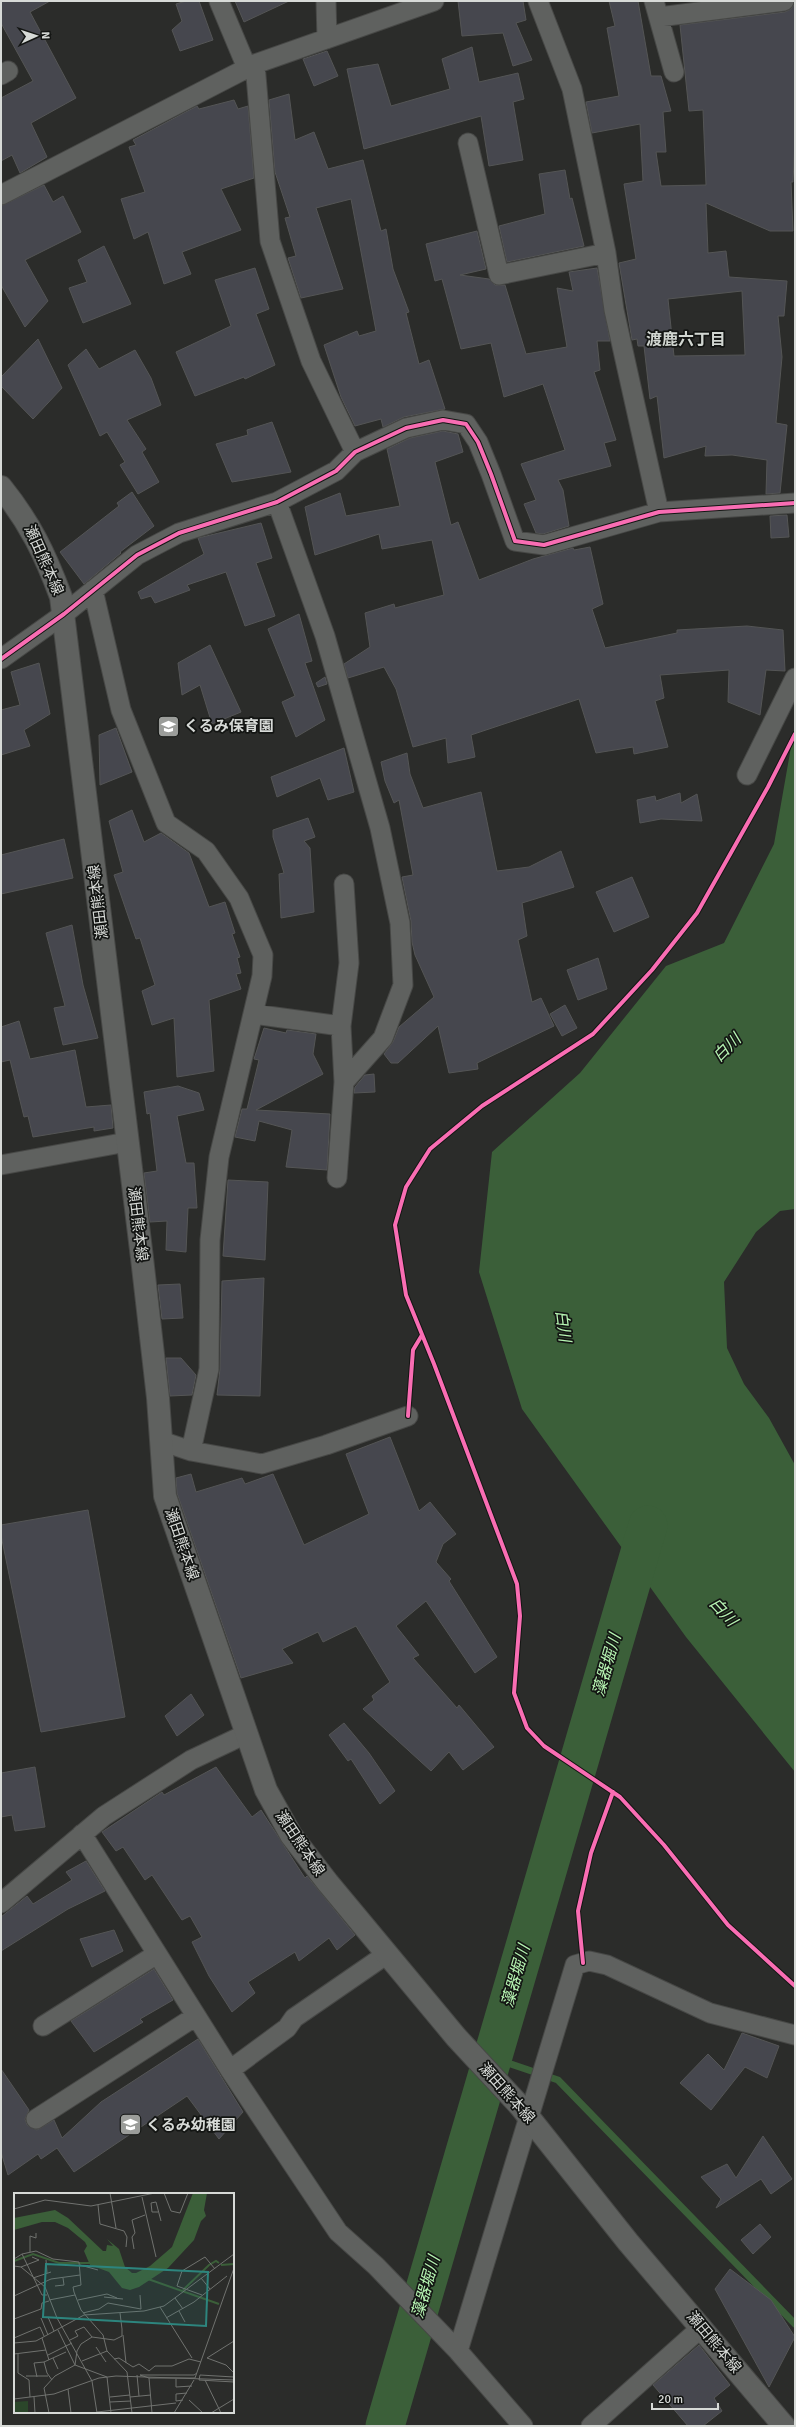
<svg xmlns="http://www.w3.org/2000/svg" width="796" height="2427" viewBox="0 0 796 2427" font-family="Signika,'Noto Sans JP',sans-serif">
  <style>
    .water { fill: #3b5f39 }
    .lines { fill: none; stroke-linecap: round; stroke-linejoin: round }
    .stream { stroke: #3b5f39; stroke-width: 7 }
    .river { stroke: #3b5f39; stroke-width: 39 }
    .building { fill: #46474e; stroke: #545555; fill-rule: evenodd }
    .minor-casing { stroke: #474846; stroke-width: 21 }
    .secondary-casing { stroke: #474846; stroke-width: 24 }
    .minor { stroke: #5f615f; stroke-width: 19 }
    .secondary { stroke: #5f615f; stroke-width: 22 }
    .cycleway-casing { stroke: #131513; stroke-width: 6 }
    .cycleway { stroke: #f96db3; stroke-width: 4 }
    .labels { text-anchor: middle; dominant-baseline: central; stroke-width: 3.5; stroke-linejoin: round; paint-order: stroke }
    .street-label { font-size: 15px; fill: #d7dad7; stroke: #131513 }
    .poi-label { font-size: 15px; font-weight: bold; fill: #d7dad7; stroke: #131513; text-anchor: start }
    .neighbourhood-label { font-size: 16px; font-weight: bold; fill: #d1d6d1; stroke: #131513 }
    .water-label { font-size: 16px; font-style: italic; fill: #b7f5b3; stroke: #131513 }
    .inset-river { fill: none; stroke: #3b5f39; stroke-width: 2 }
    .inset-road { fill: none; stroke: #70726f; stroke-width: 1 }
    .view { fill: #2d857e; fill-opacity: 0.15; stroke: #2d857e; stroke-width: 2 }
    .inset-edge { fill: none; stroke: #d7dad7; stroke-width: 2 }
  </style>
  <rect width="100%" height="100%" fill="#2b2c2a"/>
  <path class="water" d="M795 724V1209L780 1211 756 1232 724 1282 727 1348 744 1384 769 1418 795 1465V1772L686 1637 522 1409 479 1272 492 1152 580 1073 666 966 724 943 774 844Z"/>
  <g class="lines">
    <path class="stream" d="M508 2063 558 2080 795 2324"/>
    <path class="river" d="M385 2426 648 1525"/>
  </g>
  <path class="building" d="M1 1H50L30 12 76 98 31 123 47 157 20 173 12 155 1 161V98L33 81 1 23Z
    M186 1H199L213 40 180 51 172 30 182 21 176 4Z
    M235 1H289L244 22Z
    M458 1H523L526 20 516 23 532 60 513 66 503 33 462 36Z
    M609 1H638L651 76H661L671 111 663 112 666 152H656L661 186 706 185 703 110 689 111 680 25 785 12 791 9 795 3V140L793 182H791L793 231H770L706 203 708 253 726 251 729 277 787 281 784 316H778L782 357 776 423 787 425 780 493 766 494 767 460 732 455 705 456 706 446 664 458 657 396 650 399 644 346H638L637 339 632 340 619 263 636 259 624 184 643 181 640 124 592 133 586 102 619 96 607 28 615 26ZM742 291 745 355 674 356 668 299Z
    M472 47 479 82 518 73 524 99 513 102 523 160 489 166 481 116 364 149 347 69 378 64 391 106 450 89 442 59Z
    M327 51 338 76 314 86 303 59Z
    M289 94 295 140 314 132 328 169 363 160 381 231 386 229 393 269 409 312 406 313 419 364 429 360 445 409 404 417 383 427 381 419 355 426 341 397 324 345 357 331 359 336 376 331 351 199 316 208 343 289 301 298 288 258 296 256 285 218 290 217 275 172 269 100Z
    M234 100 238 109 248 106 254 178 221 189 241 230 182 252 191 274 164 284 148 232 134 239 121 199 145 192 129 147 136 145 133 140 197 106 199 109Z
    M565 170 570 199 572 198 584 246 507 262 499 226 545 214 539 174Z
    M44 185 53 202 63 196 81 232 25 260 48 301 25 327 1 285V206Z
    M477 231 486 269 460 275 489 279 495 285H505L526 354 567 347 557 288 573 291 569 272 597 268 610 341H597L600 370 594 372 616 440 604 443 611 466 558 480 563 490 569 526 543 534 536 533 524 504 536 500 521 464 565 450 543 384 504 397 491 343 461 349 442 279 435 281 426 244Z
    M104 246 131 304 83 323 69 288 87 282 78 260Z
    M255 268 269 309 256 314 275 365 245 379 244 377 195 396 176 352 231 326 215 280Z
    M38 339 62 388 33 419 1 386V377Z
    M86 349 99 369 135 350 151 378 161 405 127 420 146 449 142 452 159 482 138 494 120 465 125 462 107 432 100 436 68 365Z
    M272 422 291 472 232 482 216 444 248 435 247 430Z
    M443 431 458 434 463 452 435 462 451 525 458 522 479 580 533 559 573 548 574 550 590 547 603 604 592 609 605 648 677 633V630L747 626 783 630 785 671 766 670 760 715 728 702 729 670 660 675 664 698 655 701 668 747 634 754 633 747 596 753 579 699 471 735 475 757 448 763 446 738 413 747 396 689 384 667 348 678 344 664 370 647 365 613 394 604 395 608 444 595 432 540 382 549 379 534 315 555 305 507 340 493 346 516 400 506 387 449 410 438Z
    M132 492 154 526 120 552 121 553 84 584 60 552 119 506 117 503Z
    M787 515 789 537 771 538 770 516Z
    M261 523 272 558 256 563 275 616 245 626 226 572 187 585 190 590 155 603 151 596 141 599 138 592 204 554 198 538Z
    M299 614 312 661 305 663 325 720 296 737 282 702 295 696 268 629Z
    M210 645 241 712 212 724 200 685 182 695 178 663Z
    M39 663 50 714 24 730 30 746 1 755V710L20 705 11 672Z
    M325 677 327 684 318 687 316 683Z
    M116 728 132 772 100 785 99 735Z
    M344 748 354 792 328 800 320 778 277 797 271 777Z
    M407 753 410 774 423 808 481 792 497 871 529 867 561 851 574 887 522 903 527 936 518 940 532 1002 541 998 554 1026 477 1063 478 1069 449 1073 438 1026 398 1063H391L384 1054 393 1042 399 1027 434 997 415 955 412 942 411 921 402 877 413 875 399 800 394 803 385 781 381 762Z
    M680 793 681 803 697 794 702 821 661 819 640 823 637 800 655 796 656 801Z
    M132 810 144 842 161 833 189 853 209 907 225 902 235 933 232 934 240 957 237 958 241 973 236 974 241 989 209 1000 214 1071 177 1077 174 1018 152 1025 142 991 155 985 140 938 136 939 114 875 123 872 109 821Z
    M308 818 315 837 304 841 310 848 314 912 281 918 279 874 284 873 273 837V830Z
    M64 839 73 878 1 894V855Z
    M632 877 649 917 614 932 596 892Z
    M72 925 83 985 98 1038 63 1045 54 1008 65 1006 46 933Z
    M598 958 607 989 578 1000 567 970Z
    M565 1005 577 1028 562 1036 550 1014Z
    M19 1021 30 1059 75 1050 86 1107 111 1105 113 1128 94 1131V1127L33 1137 28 1116 24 1117 10 1060 1 1062V1027Z
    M264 1028 286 1033 287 1030 316 1034 313 1054 323 1074 256 1110 330 1114 327 1170 286 1167 292 1130 259 1121 255 1141 235 1137 242 1109H247L259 1060 254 1059Z
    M374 1074 375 1092 354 1093 355 1087 365 1075Z
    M178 1086 199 1093 204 1110 177 1116 186 1163H194L197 1208H188L186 1252 166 1250 167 1221 150 1222 144 1173 157 1171 150 1113 147 1114 144 1092Z
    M228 1180 268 1182 265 1260 223 1256Z
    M264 1278 260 1396 217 1395 220 1369 222 1281Z
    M180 1284 183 1318 162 1319 158 1285Z
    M166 1358H181L196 1375 192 1395 170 1396Z
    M390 1437 419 1511 430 1502 456 1534 443 1544 436 1562 451 1579 449 1581 497 1657 475 1673 426 1601 396 1626 419 1655 413 1658 457 1708 459 1705 494 1747 463 1770 449 1752 431 1771 363 1709 374 1700 372 1696 390 1682 356 1626 323 1642 318 1632 282 1649 293 1663 241 1678 177 1493 176 1478 191 1474 196 1492 242 1478 245 1484 273 1474 304 1545 369 1514 346 1454Z
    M88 1510 125 1717 41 1732 1 1535V1525Z
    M191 1694 204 1715 177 1736 165 1716Z
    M344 1723 369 1753 395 1791 380 1804 351 1759 348 1761 329 1735Z
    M35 1767 45 1827 15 1831 12 1815 1 1817V1773Z
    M216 1767 252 1817 261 1810 305 1878 307 1876 355 1935 337 1950 329 1938 299 1961 295 1952 248 1982 255 1993 232 2012 209 1976 192 1942 202 1937 190 1916 182 1920 152 1875 145 1880 123 1847 116 1851 102 1832 162 1792 164 1795Z
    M86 1861 105 1891 68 1909 1 1951V1917L27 1896 33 1904 72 1880 66 1872Z
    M114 1930 123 1951 92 1967 80 1939Z
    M154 1969 173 2000 140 2019 143 2022 94 2052 71 2021Z
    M742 2033 779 2046 767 2078 745 2067 711 2110 680 2083 708 2054 724 2070Z
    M198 2039 243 2112 219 2139 187 2096 74 2172 57 2148 41 2159 38 2154 8 2175 1 2152V2069L29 2110 25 2119 27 2125 37 2130 54 2120 62 2138 101 2102Z
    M763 2136 792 2179 771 2194 761 2179 716 2208 721 2199 701 2177 727 2164 736 2178Z
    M760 2224 771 2237 753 2254 741 2240Z
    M730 2269 771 2300 795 2337 769 2387 715 2289Z
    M699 2345 730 2385 714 2398 722 2411 703 2426H688L653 2385Z"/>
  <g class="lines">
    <defs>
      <path id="minor" d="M219 1 247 68
        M326 1 327 39
        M538 1 572 89 606 253 614 310 659 512
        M654 1 674 72
        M659 17 784 1
        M255 64 270 241 311 361 355 452
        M1 75 8 71
        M468 143 499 275 606 253
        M1 195 255 64 434 1
        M277 502 325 636 380 828 400 923 403 985 383 1038 344 1082
        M93 590 121 710 166 823 206 851 239 898 263 955 262 976 219 1157 210 1240 209 1369 191 1451
        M1 659 64 614 137 555 179 533 277 502 336 471 355 452 406 428 443 420 466 424 478 442 491 474 515 541 544 545 659 512 795 503
        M747 775 795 678
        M253 1014 341 1026
        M1 1165 127 1142
        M337 1178 344 1082 341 1026 349 963 344 884
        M161 1441 191 1451 262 1464 326 1445 408 1416
        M82 1834 230 2070 338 2232 376 2266 458 2351 523 2426
        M1 1903 104 1816 191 1760 246 1734
        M43 2026 157 1954
        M230 2070 287 2028 294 2018 387 1954
        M36 2119 196 2016
        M458 2351 575 1965 589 1961 607 1965 710 2013 795 2035
        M591 2426 702 2327"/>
      <path id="secondary" d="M1 487C30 523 45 554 61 597L142 1258 158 1398 165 1496 266 1790 291 1835 328 1883 456 2037 520 2106 628 2242 784 2426"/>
    </defs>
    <use href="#minor" class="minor-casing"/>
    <use href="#secondary" class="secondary-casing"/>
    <use href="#minor" class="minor"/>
    <use href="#secondary" class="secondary"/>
    <defs>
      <path id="cycleway" d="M1 659 64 614 137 555 179 533 277 502 336 471 355 452 406 428 443 420 466 424 478 442 491 474 515 541 544 545 659 512 795 503
        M795 734 768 787 697 913 652 970 593 1034 482 1106 430 1149 406 1187 395 1225 406 1295 434 1364 517 1584 520 1616 514 1693 527 1728 544 1746 620 1797 664 1845 728 1925 795 1986
        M408 1416 413 1350 422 1335
        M583 1963 578 1911 591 1853 613 1792"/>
    </defs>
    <use href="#cycleway" class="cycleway-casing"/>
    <use href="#cycleway" class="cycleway"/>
  </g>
  <defs>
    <symbol id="school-square" viewBox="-11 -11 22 22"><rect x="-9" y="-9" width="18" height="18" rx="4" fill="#9b9d9a" stroke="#131513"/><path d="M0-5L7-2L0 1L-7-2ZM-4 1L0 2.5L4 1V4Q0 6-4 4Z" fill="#fff"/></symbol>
  </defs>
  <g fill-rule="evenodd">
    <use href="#school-square" x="156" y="714" width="25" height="25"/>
    <use href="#school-square" x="118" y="2112" width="25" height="25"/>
  </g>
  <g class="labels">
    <g class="street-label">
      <text transform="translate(44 560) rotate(66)">瀬田熊本線</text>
      <text transform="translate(98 902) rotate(-97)">瀬田熊本線</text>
      <text transform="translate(138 1224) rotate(83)">瀬田熊本線</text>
      <text transform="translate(182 1544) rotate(71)">瀬田熊本線</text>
      <text transform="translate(300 1843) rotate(56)">瀬田熊本線</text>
      <text transform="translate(507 2093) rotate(48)">瀬田熊本線</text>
      <text transform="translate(714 2342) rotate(50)">瀬田熊本線</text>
    </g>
    <g class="poi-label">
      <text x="184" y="726">くるみ保育園</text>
      <text x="146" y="2125">くるみ幼稚園</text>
    </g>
    <g class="neighbourhood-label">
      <text x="686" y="340">渡鹿六丁目</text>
    </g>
    <g class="water-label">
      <text transform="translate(727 1048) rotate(-45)">白川</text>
      <text transform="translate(563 1326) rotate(83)">白川</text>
      <text transform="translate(723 1612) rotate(47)">白川</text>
      <text transform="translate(607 1665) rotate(-74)">藻器堀川</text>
      <text transform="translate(516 1976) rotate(-74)">藻器堀川</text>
      <text transform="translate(426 2287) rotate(-74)">藻器堀川</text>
    </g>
  </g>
  <g transform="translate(14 2193)">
    <rect width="220" height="220" fill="#2b2c2a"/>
    <path d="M14 208V220H0V209Z" fill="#2b462a"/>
    <path d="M179 0H193L190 17 192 23 187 28 180 47 154 75 125 94 116 97 108 95 95 79 76 72 70 58 73 53 71 49 54 35 41 29H28L0 37V25L41 17 54 25 89 58H92L93 52 99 53 93 46 105 56 111 74 118 80H122L136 73 158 54Z" fill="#3b5f39"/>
    <path class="inset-river" d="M0 68 19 61 45 70H76M207 72 220 71M134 86 205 111M169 97 195 72 202 68 205 70"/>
    <path class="inset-road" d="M96 0 102 35M150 0 157 18 166 20 174 0M128 4 142 64M84 12 86 31 110 38 113 44 112 54M0 16 31 7 77 13 141 0M144 19H138L137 10 142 9 147 28M120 56 118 44 121 40 118 27 131 22M16 59V43L22 45V40M8 61 28 102H33M0 66 8 61 22 58 39 66 65 69 67 92 59 94 60 99 67 117 89 142 93 158M32 67 33 80M66 72 84 77M0 73 7 74 31 94 43 125 78 188 83 220M7 74 25 67 18 64M19 85 37 79M187 85 196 96M41 93 50 92 49 85M126 102 127 116M188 102 163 93 168 78 191 64 201 76M0 103 37 86 66 82M90 104 109 106M161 105 169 116M35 107 61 102M64 107 93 101 103 105M146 114 178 165M165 118 171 129M69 120 85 116 94 110 127 116M106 120 108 136M34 124 40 138M27 125 34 142M152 125 180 109 213 83M0 126 27 116 28 110 35 108M44 137 61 172 93 184 97 220M109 142 112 170M0 145 26 134 30 143M28 145 35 167M56 147 64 143 61 138 70 134 78 144M220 148 193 165 212 172 220 180M0 150 22 148 70 122 130 118 150 113 220 61M82 154 92 169M0 161 32 157M4 161V180L15 187 16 204M34 162 58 150M39 165 44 176M100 166 105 165 119 174 125 171 135 178 141 173H158L175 166 187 169M68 168 93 158 113 179 118 220M30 169 33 180 38 187M61 172 63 158 67 151 78 144 100 147 108 143V136M123 182 125 203M126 182 135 185H181L220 75M126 182H180L183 180M12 183H34M23 184 20 170 30 169 52 159M220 184 186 182 185 187 220 189M135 185 138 220M162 186V194L178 193M191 187 207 220M54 196 57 220M20 204 21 220M96 204 116 202M116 204 137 202M0 206 40 201 85 185 102 183 220 187M169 207 162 208V201L173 200M175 207 189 220M96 209 117 208M83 219 162 210M35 220 30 195 41 183 61 172M160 220 180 187M197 220 220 206"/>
    <path class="view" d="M32 71 194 79 192 133 29 124Z"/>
    <rect width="220" height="220" class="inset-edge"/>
  </g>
  <rect width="796" height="2427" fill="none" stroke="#d7dad7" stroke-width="4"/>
  <g transform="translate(36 36) rotate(87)" stroke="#131513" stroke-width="3" paint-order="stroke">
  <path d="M0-3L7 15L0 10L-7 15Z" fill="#d7dad7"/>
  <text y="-6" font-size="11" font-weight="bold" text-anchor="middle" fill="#d7dad7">N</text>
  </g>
  <path d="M652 2403v6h66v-6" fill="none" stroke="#d7dad7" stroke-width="2"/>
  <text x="658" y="2403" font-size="12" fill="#d7dad7" stroke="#131513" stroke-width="3" paint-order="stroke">20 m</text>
</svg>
